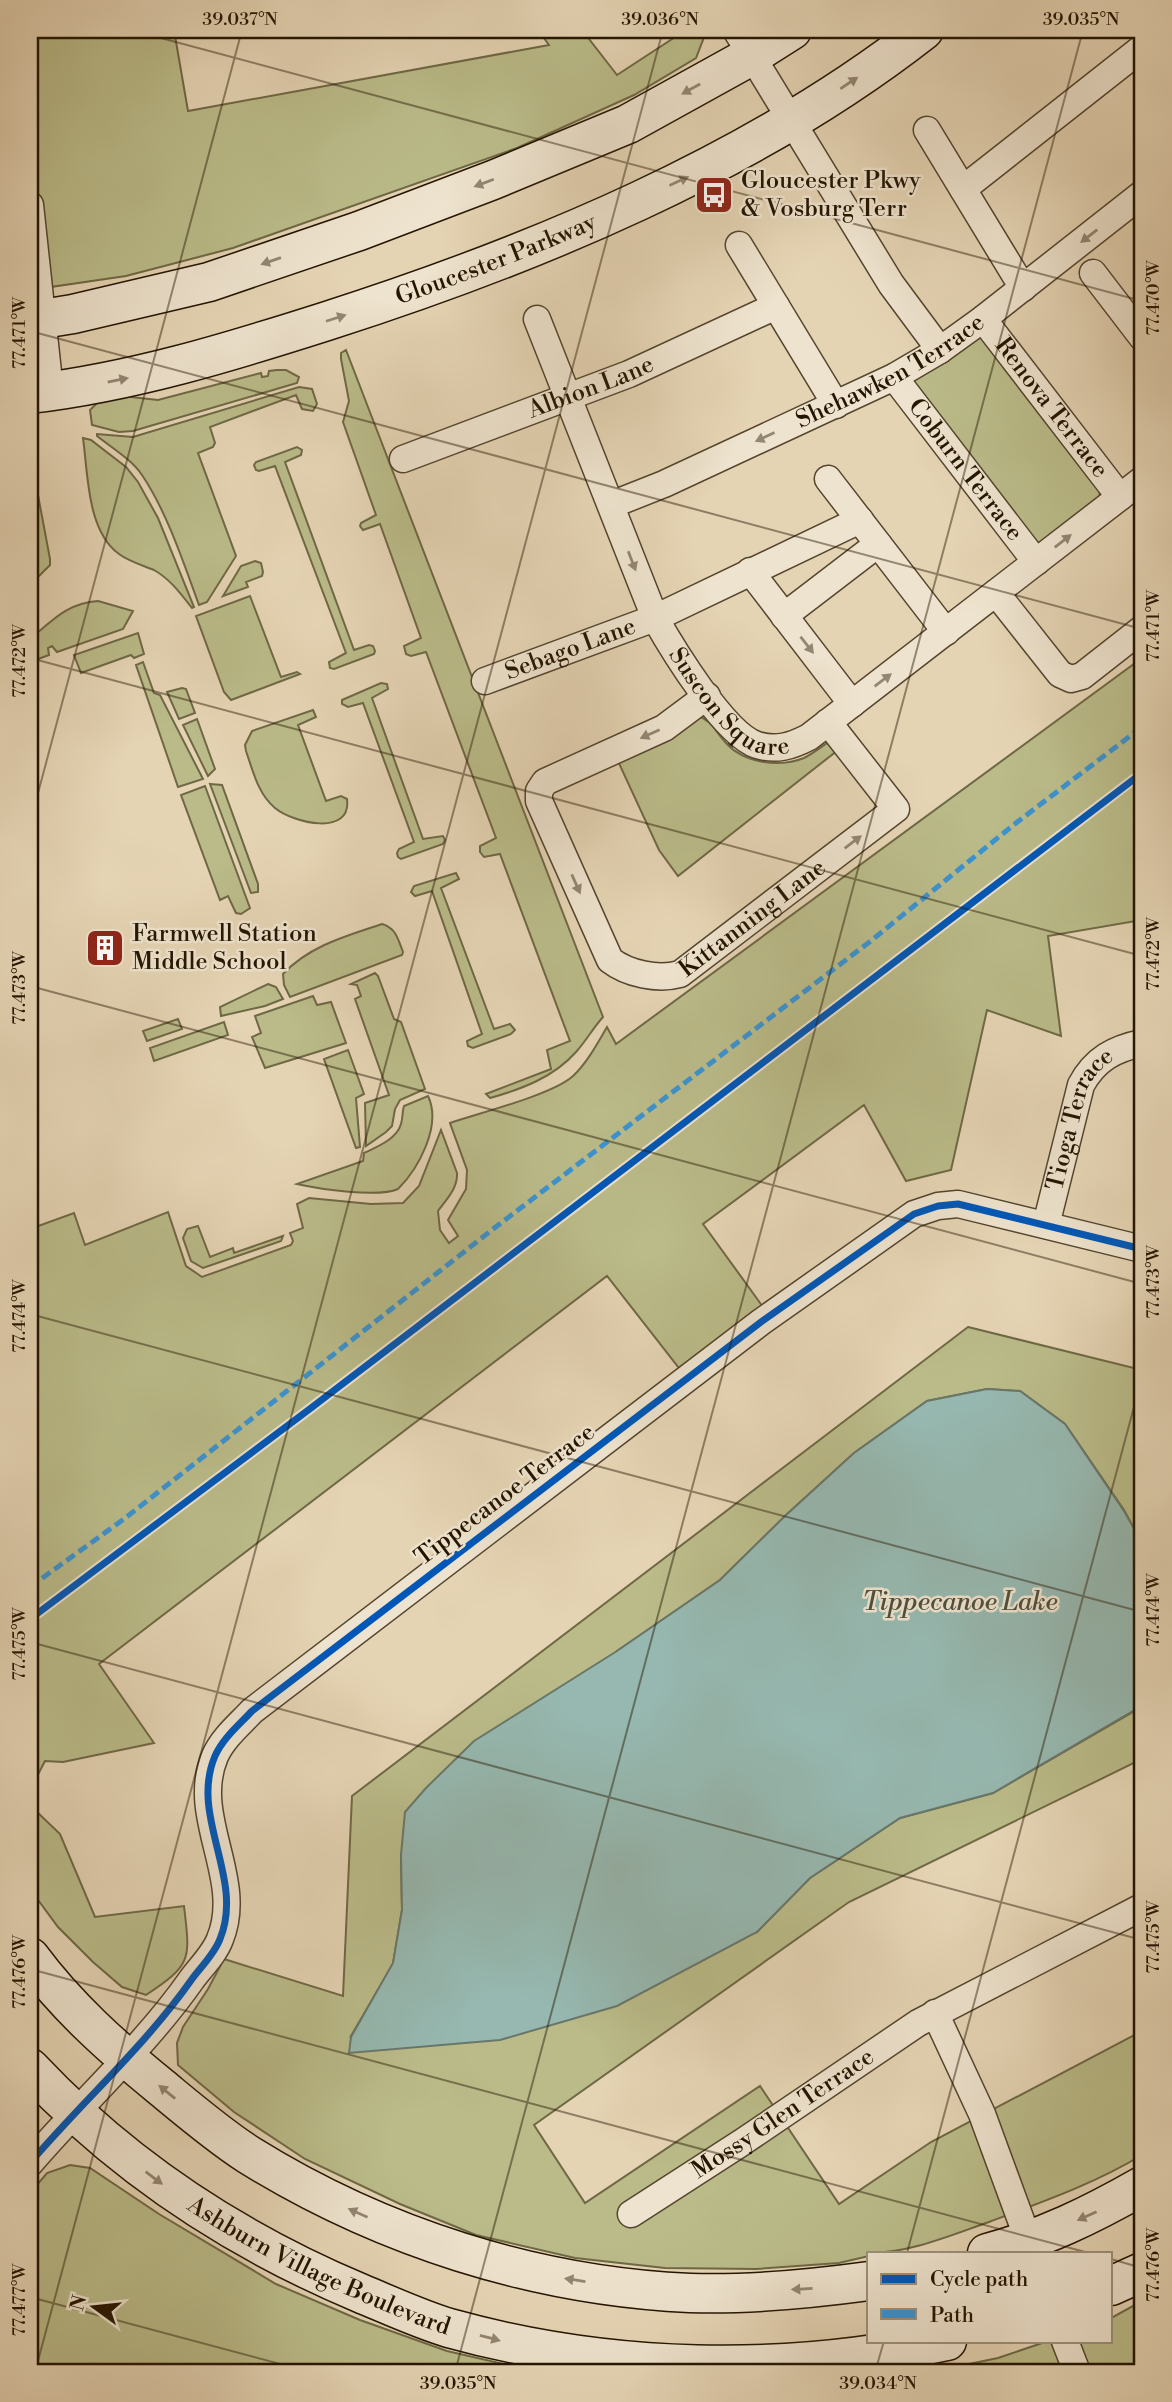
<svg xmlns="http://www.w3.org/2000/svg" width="1172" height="2402" viewBox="0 0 1172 2402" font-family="'Libre Bodoni',serif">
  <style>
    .green { fill: #babb89; stroke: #6f6845; stroke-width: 2 }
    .water { fill: #96b8b0; stroke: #68776a; stroke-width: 2 }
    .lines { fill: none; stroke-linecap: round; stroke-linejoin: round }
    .minor-casing { stroke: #54452e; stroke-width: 29 }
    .secondary-casing { stroke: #241501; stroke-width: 41 }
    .minor { stroke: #eee3ce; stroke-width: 26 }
    .secondary { stroke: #eee3ce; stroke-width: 38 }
    .quiet { stroke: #3b93d0; stroke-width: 5; stroke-dasharray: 10 5; stroke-linecap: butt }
    .cycleway-casing { stroke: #eee3ce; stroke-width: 11 }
    .cycleway { stroke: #0057b8; stroke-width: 7 }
    .oneway { fill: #938672 }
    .ticks { fill: none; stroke: #241501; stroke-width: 2; stroke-opacity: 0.45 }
    .labels { text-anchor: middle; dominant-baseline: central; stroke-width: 5; stroke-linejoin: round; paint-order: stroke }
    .poi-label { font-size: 24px; fill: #241501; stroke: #eee3ce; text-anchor: start }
    .street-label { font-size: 24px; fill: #241501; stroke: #eee3ce }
    .water-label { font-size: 26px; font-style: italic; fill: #4c4e3e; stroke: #eee3ce }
    .neatline { fill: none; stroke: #241501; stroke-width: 2.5 }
    .ticks-label { font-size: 18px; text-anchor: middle; fill: #241501 }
  </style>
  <rect width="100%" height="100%" fill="#e5d4b4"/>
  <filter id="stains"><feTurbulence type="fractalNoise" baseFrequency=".00286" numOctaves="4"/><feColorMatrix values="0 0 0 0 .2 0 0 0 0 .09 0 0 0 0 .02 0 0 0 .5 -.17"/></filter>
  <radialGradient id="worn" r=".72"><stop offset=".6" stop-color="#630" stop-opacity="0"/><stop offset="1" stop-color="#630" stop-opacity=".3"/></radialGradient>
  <path class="green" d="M30 30H174L188 111 549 45 538 30H582L617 75 686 30H705L706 32 696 58 634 95 517 148 233 248 126 276 30 290Z
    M975 335H985L1101 485 1099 498 1041 543 1029 541 911 385 913 378Z
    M346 350 603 1017C593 1028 586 1041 576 1052 554 1077 522 1089 490 1098L486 1094 551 1069 547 1050 570 1041 500 854 484 857 480 852V846L496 838 426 652 411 656 406 654 404 646 421 638 380 524 363 530 360 526 361 523 376 515 343 422 349 401 341 359V353Z
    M277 370H286L299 377 297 383 133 431 119 432 92 425 90 410 99 401 113 395 158 400 261 373 262 377 268 376 269 371Z
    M299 387 312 389 317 404 313 411 302 409 296 395 210 427 215 443 213 447 198 453 236 556 207 602 199 605C184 564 167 512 142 475 131 459 112 448 97 436V434L133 437Z
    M83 438 91 440 126 467 138 482 158 518 194 607 192 608C181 594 170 579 154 570 142 565 130 562 119 554 87 531 88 474 83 438Z
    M297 447 302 450 301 455 285 462 354 650 369 645 373 646 375 651 374 654 334 669 330 668 329 662 346 653 275 466 259 471 256 470 254 465 256 462Z
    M30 467 38 495 50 559V565L39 576 30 578Z
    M255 561 261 563 263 572 262 576 246 582 248 587 223 596 241 566Z
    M250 596 281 677 297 672 300 674 231 700 224 692 196 616Z
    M98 601 133 611 123 629 57 652 52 646 48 648 49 655 30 662V639C52 621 67 603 98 601Z
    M138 633 144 654 134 658 131 655 81 673 74 655Z
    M1142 658V920L1048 936 1061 1036 987 1010 951 1170 906 1181 864 1105 703 1224 763 1307 679 1368 607 1276 99 1664 154 1743 63 1762 45 1761 32 1786 34 1809 60 1834 95 1917 184 1906C190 1959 193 1964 146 1995L122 1987 93 1962 58 1927 30 1889V1229L74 1213 85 1245 168 1212 186 1266 202 1277 291 1245 293 1241 290 1233 303 1228 297 1204 309 1198 371 1204 403 1203 419 1186 441 1130 457 1173C458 1188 446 1200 438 1211L440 1230 449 1243 458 1236 448 1220 466 1189 467 1170 450 1123C479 1113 552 1095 573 1076 587 1063 597 1044 607 1027L616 1044Z
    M143 662 154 693 160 695 203 779 178 787 136 665Z
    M381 683 387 684 388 689 372 698 423 839 443 836 445 840 443 844 401 859 398 857 397 853 399 849 414 842 363 703 348 707 342 704V700Z
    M182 688 186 689 195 713 179 719 167 692Z
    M313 710 316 717 298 725 326 801 341 796 347 799C352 837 293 823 275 808 258 794 253 771 246 751L245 745 252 731Z
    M698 716C712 720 716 733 726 743 744 763 779 768 804 758 812 754 820 748 827 743L838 750 678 876 659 850 617 759Z
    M197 719 215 769 208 776 183 725Z
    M210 784 222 785 258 884V892L251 893Z
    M205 786 250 908 241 914 236 913 228 896 220 900 181 795Z
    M456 873 459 879 441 888 494 1029 510 1024 515 1030 511 1034 473 1048 468 1046 467 1041 482 1034 432 891 415 896 411 892 414 886Z
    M382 924C396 928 398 939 403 952L402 955 290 997 284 985 283 974C309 946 346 936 382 924Z
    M375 973 378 976 394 1019 401 1022 425 1089 400 1100 395 1109 392 1126 386 1132 366 1146 365 1103 389 1095 355 999 361 996 357 985 351 984Z
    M268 984 276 987 283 999 265 1006 221 1016 220 1007Z
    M313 996 317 1005 331 1002 346 1043 265 1068 252 1037 261 1033 255 1016Z
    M178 1019 182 1029 147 1041 143 1031Z
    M224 1022 228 1035 154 1061 150 1048Z
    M348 1050 364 1094 356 1098 360 1147 356 1148 324 1059Z
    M428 1096C442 1125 419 1168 398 1189 378 1198 319 1189 297 1184L363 1161 364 1153C377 1147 397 1139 401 1124 403 1118 402 1112 404 1106Z
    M198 1226 210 1257 233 1248 234 1253 283 1236 281 1241 203 1268 191 1261 183 1238 187 1229Z
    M968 1327 1142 1370V1543L1124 1510 1065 1424 1020 1391 987 1389 927 1401 854 1453 785 1516 720 1580 617 1651 401 1855 402 1910 393 1964 351 2036 757 1932 810 1878 900 1818 993 1793 1138 1709 1142 1702V1759L849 1902 534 2125 585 2203 760 2086 839 2204 931 2142 1142 2031V2155C1094 2184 1042 2202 989 2222 951 2235 910 2253 869 2253V2256L839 2263 756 2269 665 2268 575 2258 476 2235 400 2204 305 2159 234 2112 178 2065 177 2043 183 2027 208 1989 224 1959 343 1996 352 1796Z
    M70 2165 90 2168 159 2214 276 2284 360 2320 447 2351 538 2372H30V2193L47 2173Z
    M1142 2301V2372H930L998 2358 1048 2341H1111V2318Z"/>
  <path class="water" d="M987 1389 1020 1391 1065 1424 1124 1511 1142 1543V1702L1138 1708 993 1793 900 1818 810 1878 757 1932 617 2006 500 2040 349 2053 351 2037 393 1963 402 1910 401 1855 405 1812 426 1788 474 1741 617 1651 720 1580 785 1516 854 1453 927 1401Z"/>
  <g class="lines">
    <defs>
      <g id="minor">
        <path d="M736 30 891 284 940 350"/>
        <path d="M927 130 1023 288"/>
        <path d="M963 189 1142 48"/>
        <path d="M30 205 50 391"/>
        <path d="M739 245 836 405"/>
        <path d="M1093 273 1142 337"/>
        <path id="s1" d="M537 319 655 618C672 648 724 734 757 745 776 751 792 746 809 737L1142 480"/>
        <path id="s2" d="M983 319 1120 497"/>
        <path id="s3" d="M894 377 1036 562"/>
        <path id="s4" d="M403 459 629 374 776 306"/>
        <path d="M828 479 946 632"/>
        <path id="s5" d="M611 505 664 484 894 377 940 350 983 319 1142 194"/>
        <path d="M750 571 852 704"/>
        <path d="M996 593 1060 674 1071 679 1082 676 1142 629"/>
        <path d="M784 616 878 544"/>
        <path id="s6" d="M485 681 655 618 860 520"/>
        <path id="s7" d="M707 696 664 728 545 782 539 791V801L610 960C628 974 658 980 680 974L896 809 828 722"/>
        <path id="s8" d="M1046 1225 1081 1085C1095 1059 1114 1049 1142 1043"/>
        <path d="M935 2013 982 2114 1033 2253"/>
        <path d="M30 2163C83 2101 145 2046 192 1979 201 1967 215 1953 220 1939 245 1878 189 1817 215 1756 223 1738 239 1725 252 1711L761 1322 914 1214 938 1206 958 1204 1142 1249"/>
        <path id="s9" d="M631 2214 741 2143 918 2023 1142 1907"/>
        <path d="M1065 2341 1077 2372"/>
      </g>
      <g id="secondary">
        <path d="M30 321 73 314 209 282 359 231 493 180 628 124 751 56 792 30"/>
        <path id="s10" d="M30 394C132 382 230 352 327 321 533 255 753 164 924 30"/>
        <path d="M30 1957C67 2007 113 2048 161 2087 190 2111 218 2135 249 2155 381 2237 535 2286 690 2293 750 2295 810 2289 869 2281"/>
        <path id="s11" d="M30 2068C124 2168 234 2240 360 2293 389 2305 419 2319 449 2328 611 2373 783 2376 947 2341"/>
        <path d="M987 2253C1044 2238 1091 2215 1142 2186"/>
        <path d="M1111 2286 1142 2272"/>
      </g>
    </defs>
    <use href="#minor" class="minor-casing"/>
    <use href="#secondary" class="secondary-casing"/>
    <use href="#minor" class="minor"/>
    <use href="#secondary" class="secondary"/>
    <path class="quiet" d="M30 1587 124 1519 497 1226 872 940 1016 823 1142 727"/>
    <defs>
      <path id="cycleway" d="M30 1619 311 1408 1142 773
        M30 2163C83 2101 145 2046 192 1979 201 1967 215 1953 220 1939 245 1878 189 1817 215 1756 223 1738 239 1725 252 1711L761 1322 914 1214 938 1206 958 1204 1142 1249"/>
    </defs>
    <use href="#cycleway" class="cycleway-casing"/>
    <use href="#cycleway" class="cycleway"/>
  </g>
  <defs><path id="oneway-solid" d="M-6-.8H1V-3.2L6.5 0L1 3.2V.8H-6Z" transform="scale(1.75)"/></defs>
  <g class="oneway">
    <use href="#oneway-solid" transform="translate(849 83) rotate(-34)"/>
    <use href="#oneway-solid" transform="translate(691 89) rotate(151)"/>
    <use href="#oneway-solid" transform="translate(679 181) rotate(-25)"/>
    <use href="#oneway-solid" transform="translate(484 183) rotate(159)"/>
    <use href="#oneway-solid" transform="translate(1089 236) rotate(142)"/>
    <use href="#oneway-solid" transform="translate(271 261) rotate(161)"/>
    <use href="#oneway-solid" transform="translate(336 318) rotate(-18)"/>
    <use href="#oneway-solid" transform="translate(118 380) rotate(-12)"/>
    <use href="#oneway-solid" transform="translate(765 437) rotate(155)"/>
    <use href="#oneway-solid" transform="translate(1063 541) rotate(-38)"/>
    <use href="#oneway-solid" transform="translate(632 561) rotate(69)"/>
    <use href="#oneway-solid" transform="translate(807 645) rotate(52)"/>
    <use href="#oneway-solid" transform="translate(883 680) rotate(-37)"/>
    <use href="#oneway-solid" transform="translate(650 734) rotate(156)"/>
    <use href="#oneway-solid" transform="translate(853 842) rotate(-37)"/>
    <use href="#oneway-solid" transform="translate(576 884) rotate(66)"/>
    <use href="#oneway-solid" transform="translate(167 2092) rotate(-141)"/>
    <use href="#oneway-solid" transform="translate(154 2178) rotate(37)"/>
    <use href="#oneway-solid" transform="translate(358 2213) rotate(-156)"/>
    <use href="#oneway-solid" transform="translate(1087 2216) rotate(156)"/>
    <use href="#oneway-solid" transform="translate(575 2280) rotate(-171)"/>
    <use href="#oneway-solid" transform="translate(802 2289) rotate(177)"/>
    <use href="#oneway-solid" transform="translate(490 2338) rotate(15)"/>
  </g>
  <path class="ticks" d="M131 30 1142 301M30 331 1142 629M30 658 1142 956M30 823 242 30M30 986 1142 1284M30 1314 1142 1612M30 1642 1142 1940M30 1969 1089 2253M907 2253 1142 1377M1111 2259 1142 2268M30 2297 310 2372M35 2372 663 30M455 2372 1083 30M875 2372 884 2341"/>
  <defs>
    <symbol id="bus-square" viewBox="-11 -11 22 22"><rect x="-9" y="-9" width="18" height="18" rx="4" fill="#8f2418" stroke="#eee3ce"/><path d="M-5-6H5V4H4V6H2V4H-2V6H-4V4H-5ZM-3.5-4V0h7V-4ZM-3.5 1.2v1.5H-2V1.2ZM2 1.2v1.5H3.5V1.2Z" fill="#fff"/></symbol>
    <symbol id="building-square" viewBox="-11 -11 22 22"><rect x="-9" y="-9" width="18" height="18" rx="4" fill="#8f2418" stroke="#eee3ce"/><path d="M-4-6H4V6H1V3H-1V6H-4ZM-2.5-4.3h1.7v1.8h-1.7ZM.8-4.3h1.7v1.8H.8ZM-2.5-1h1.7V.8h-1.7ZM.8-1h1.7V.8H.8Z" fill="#fff"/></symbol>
  </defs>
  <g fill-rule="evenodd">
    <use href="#bus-square" x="692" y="173" width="44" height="44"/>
    <use href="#building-square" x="83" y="926" width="44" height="44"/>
  </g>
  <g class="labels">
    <g class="poi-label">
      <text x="741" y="181">Gloucester Pkwy<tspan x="741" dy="28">&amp; Vosburg Terr</tspan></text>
      <text x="132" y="934">Farmwell Station<tspan x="132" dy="28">Middle School</tspan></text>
    </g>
    <g class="street-label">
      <text stroke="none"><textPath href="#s10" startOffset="486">Gloucester Parkway</textPath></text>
      <text stroke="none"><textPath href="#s5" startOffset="310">Shehawken Terrace</textPath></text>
      <text stroke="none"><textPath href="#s4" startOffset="201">Albion Lane</textPath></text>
      <text stroke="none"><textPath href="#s2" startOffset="112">Renova Terrace</textPath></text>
      <text stroke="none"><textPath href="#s3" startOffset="117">Coburn Terrace</textPath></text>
      <text stroke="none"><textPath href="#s6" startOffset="91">Sebago Lane</textPath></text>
      <text stroke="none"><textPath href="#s1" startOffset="439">Suscon Square</textPath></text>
      <text stroke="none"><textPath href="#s7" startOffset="544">Kittanning Lane</textPath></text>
      <text stroke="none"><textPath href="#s8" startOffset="112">Tioga Terrace</textPath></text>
      <text transform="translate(505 1495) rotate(-37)">Tippecanoe Terrace</text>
      <text stroke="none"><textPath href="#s9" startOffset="182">Mossy Glen Terrace</textPath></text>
      <text stroke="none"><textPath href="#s11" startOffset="354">Ashburn Village Boulevard</textPath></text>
    </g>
    <g class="water-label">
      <text x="960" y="1602">Tippecanoe Lake</text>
    </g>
  </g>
  <rect width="1172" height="2402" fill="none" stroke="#e5d4b4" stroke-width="77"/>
  <rect x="867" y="2252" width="245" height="91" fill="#eee3ce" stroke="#9d917c" stroke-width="2"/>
  <rect x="881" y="2274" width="35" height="10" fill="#0057b8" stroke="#9d917c" stroke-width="2"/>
  <text x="930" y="2286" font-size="21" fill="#241501">Cycle path</text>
  <rect x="881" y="2309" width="35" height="10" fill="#3b93d0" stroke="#9d917c" stroke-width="2"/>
  <text x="930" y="2322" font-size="21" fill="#241501">Path</text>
  <g transform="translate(94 2307) rotate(285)" stroke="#eee3ce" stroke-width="5" paint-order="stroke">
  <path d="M0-5L12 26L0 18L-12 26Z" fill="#241501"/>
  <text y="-10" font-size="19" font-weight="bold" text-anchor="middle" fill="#241501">N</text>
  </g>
  <rect x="38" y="38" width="1096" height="2326" class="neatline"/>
  <g class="ticks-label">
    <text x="240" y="25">39.037°N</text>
    <text x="660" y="25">39.036°N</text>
    <text x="1081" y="25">39.035°N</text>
    <text transform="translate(1153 298) rotate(-90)" y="6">77.470°W</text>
    <text transform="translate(19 333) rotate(-90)" y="6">77.471°W</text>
    <text transform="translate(1153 626) rotate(-90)" y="6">77.471°W</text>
    <text transform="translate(19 661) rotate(-90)" y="6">77.472°W</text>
    <text transform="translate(1153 954) rotate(-90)" y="6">77.472°W</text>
    <text transform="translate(19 988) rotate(-90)" y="6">77.473°W</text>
    <text transform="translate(1153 1282) rotate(-90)" y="6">77.473°W</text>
    <text transform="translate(19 1316) rotate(-90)" y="6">77.474°W</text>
    <text transform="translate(1153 1610) rotate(-90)" y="6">77.474°W</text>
    <text transform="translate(19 1644) rotate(-90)" y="6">77.475°W</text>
    <text transform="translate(1153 1937) rotate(-90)" y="6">77.475°W</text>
    <text transform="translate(19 1972) rotate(-90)" y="6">77.476°W</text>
    <text transform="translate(1153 2265) rotate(-90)" y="6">77.476°W</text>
    <text transform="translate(19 2300) rotate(-90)" y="6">77.477°W</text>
    <text x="458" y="2389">39.035°N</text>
    <text x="878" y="2389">39.034°N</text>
  </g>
  <rect width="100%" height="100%" filter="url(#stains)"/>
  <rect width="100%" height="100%" fill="url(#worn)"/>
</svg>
